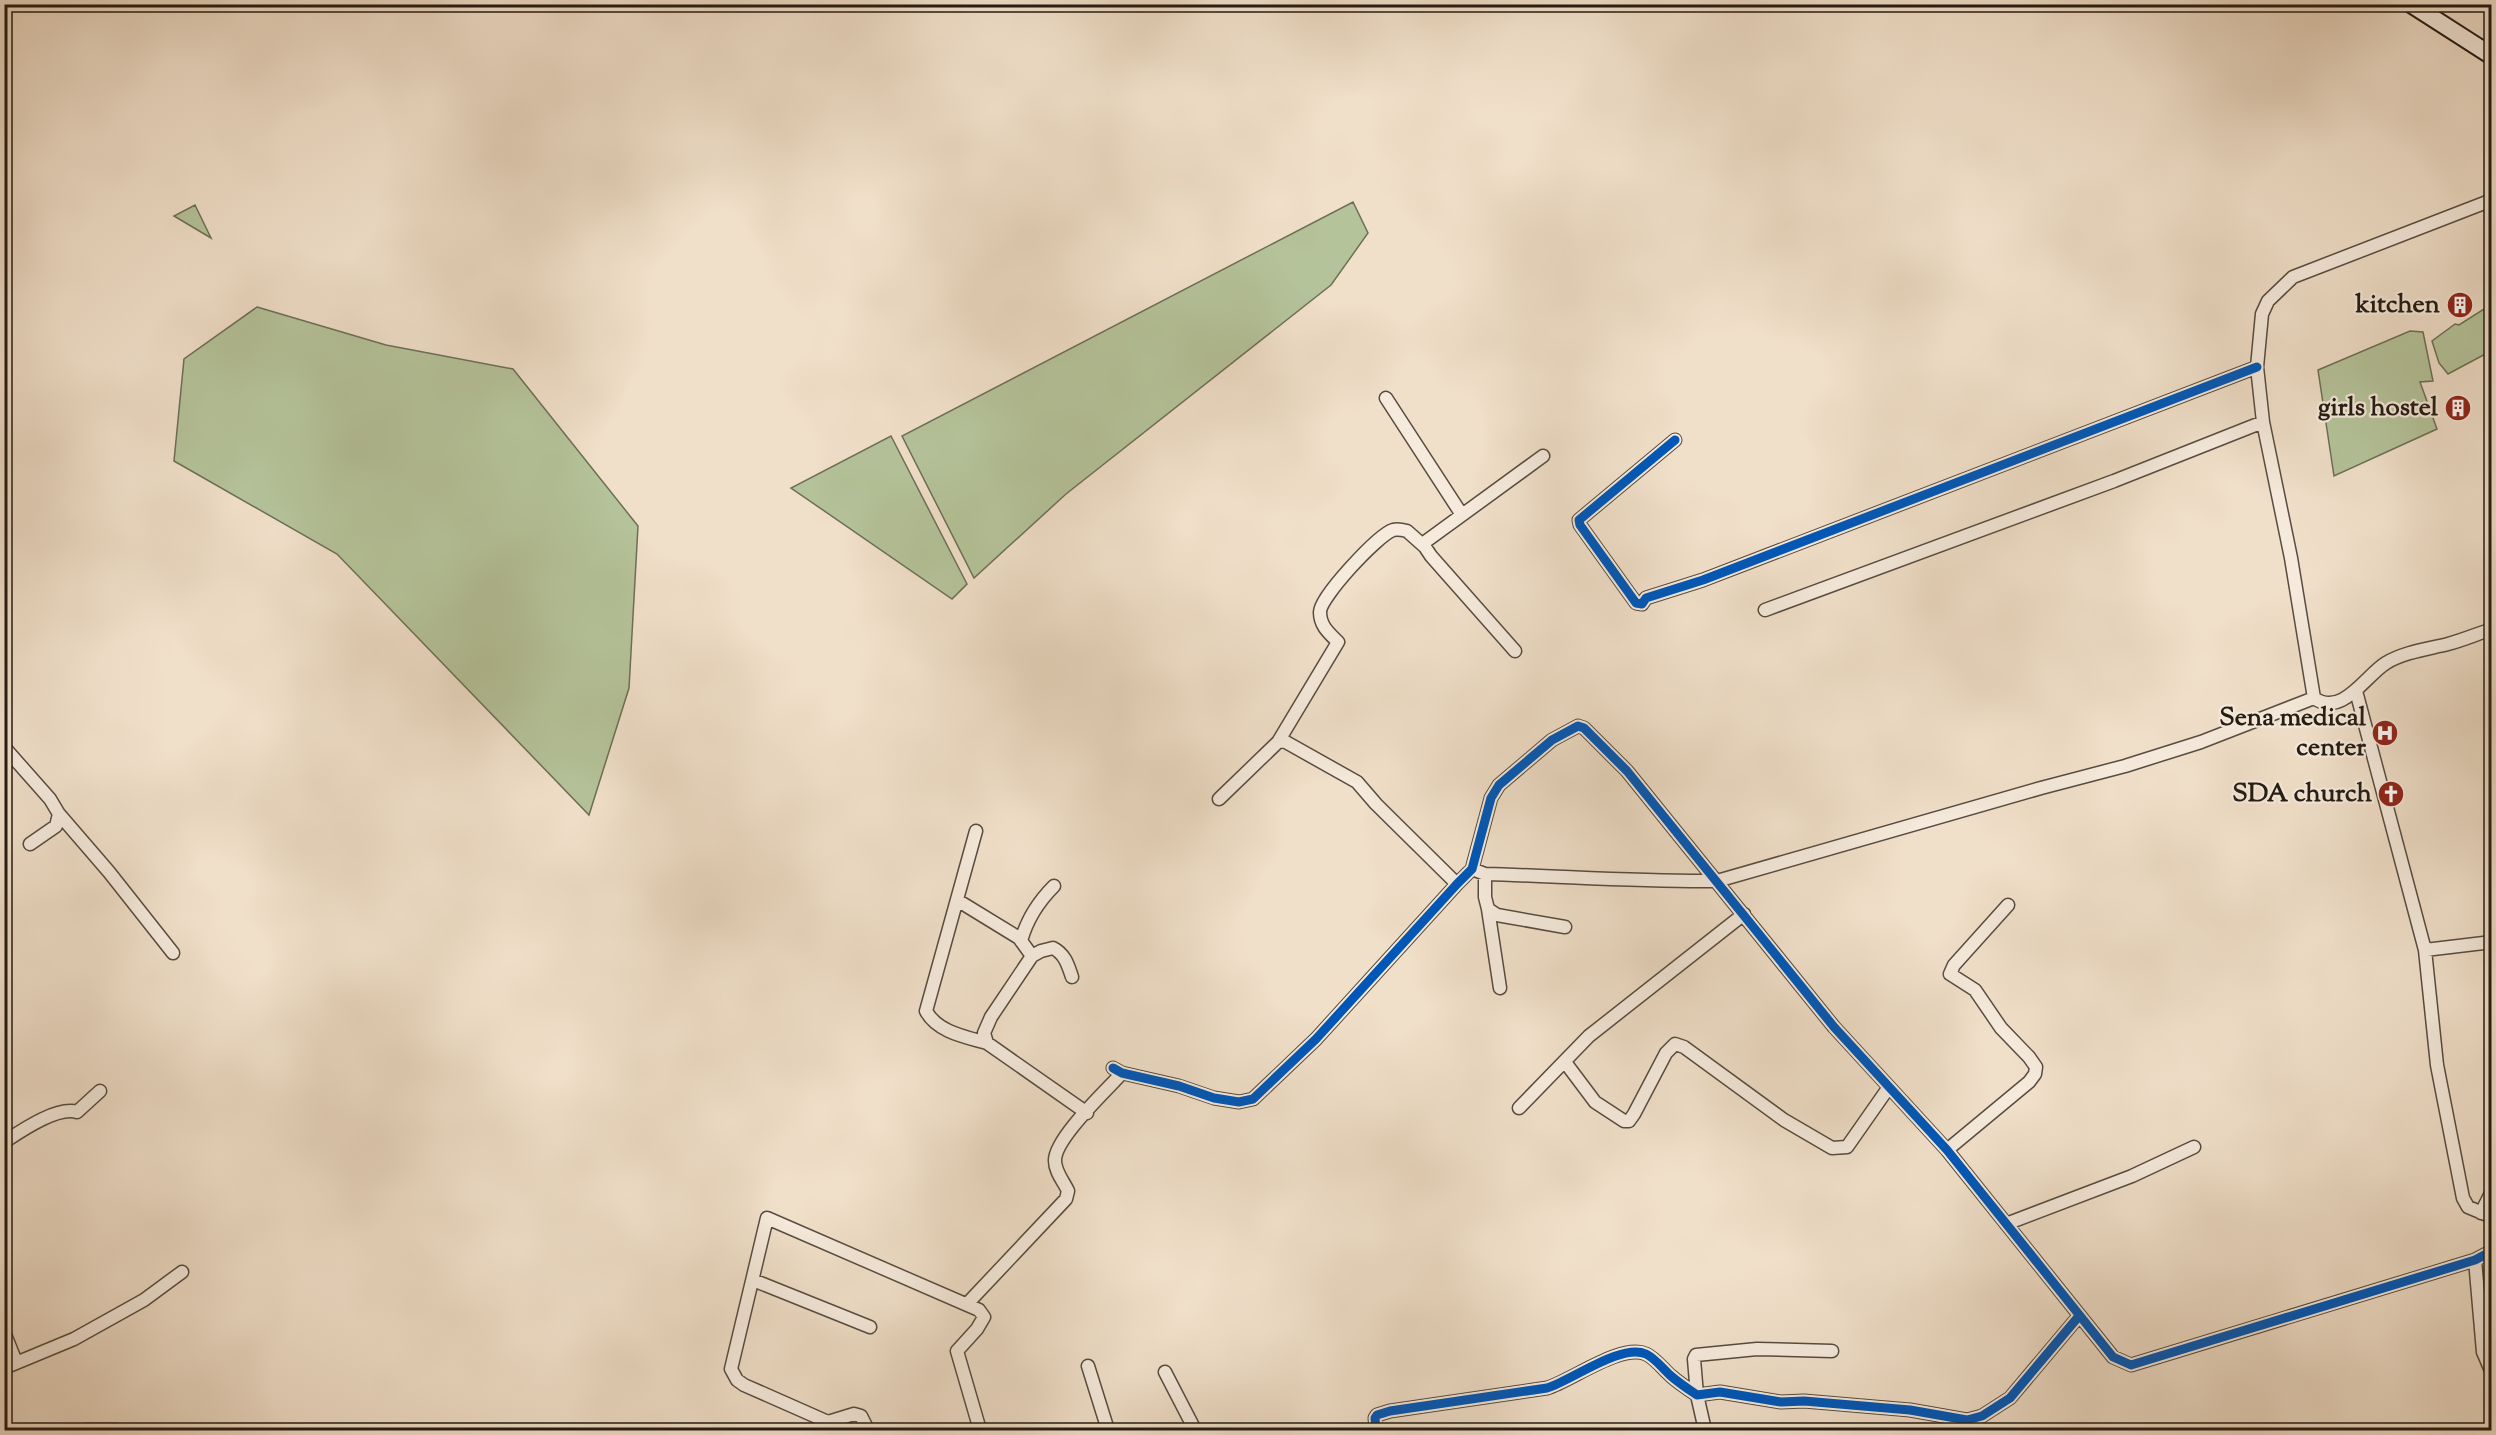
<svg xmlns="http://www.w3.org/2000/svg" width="2496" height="1435" viewBox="0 0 2496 1435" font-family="'Sorts Mill Goudy',serif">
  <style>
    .green { fill: #b5c39a; stroke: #6c6f56; stroke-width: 1.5 }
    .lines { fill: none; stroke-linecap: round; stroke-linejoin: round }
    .street-casing { stroke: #574c40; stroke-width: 15 }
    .secondary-casing { stroke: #241b13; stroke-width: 20 }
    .street { stroke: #f5eadc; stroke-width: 12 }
    .secondary { stroke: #f5eadc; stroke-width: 16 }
    .cycleway-casing { stroke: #f5eadc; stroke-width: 13 }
    .cycleway { stroke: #0057b8; stroke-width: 9 }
    .labels { text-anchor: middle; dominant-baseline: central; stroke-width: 4.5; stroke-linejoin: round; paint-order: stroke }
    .poi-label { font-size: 26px; font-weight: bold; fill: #241b13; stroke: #f5eadc; text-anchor: end }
  </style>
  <rect width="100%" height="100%" fill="#f0dfc9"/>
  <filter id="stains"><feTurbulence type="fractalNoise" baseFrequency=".00333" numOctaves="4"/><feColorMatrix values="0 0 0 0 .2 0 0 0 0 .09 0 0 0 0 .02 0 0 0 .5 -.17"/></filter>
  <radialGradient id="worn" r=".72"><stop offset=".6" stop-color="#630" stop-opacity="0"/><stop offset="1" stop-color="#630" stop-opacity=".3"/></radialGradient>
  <path class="green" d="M1353 202 1368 233 1331 285 1066 494 974 578 902 436Z
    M195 205 211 238 174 216Z
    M257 307 386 345 513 369 638 526 629 688 589 815 337 554 174 461 184 359Z
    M2484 309 2491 320V351L2448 374 2439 363 2432 341 2455 324 2459 325Z
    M2410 331 2423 332 2433 381 2420 382 2437 429 2334 476 2318 370Z
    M891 436 967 584 952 599 791 488Z"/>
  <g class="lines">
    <defs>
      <path id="street" d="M1386 398 1462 515
        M1675 440 1579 520 1580 525 1636 603 1642 604 1646 598 1703 580 2257 367
        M1765 610 2114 481 2263 422
        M1515 651 1431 556 1425 547V542L1543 456
        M2356 691 2425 950 2437 1065 2463 1198 2468 1207 2492 1217
        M2314 698 2291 558 2263 422 2257 367 2262 314 2268 301 2293 277 2492 200
        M2314 698C2342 718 2366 675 2386 663 2404 652 2428 649 2448 644 2463 640 2477 634 2492 629
        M1278 742 1338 642C1329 633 1320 626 1320 612 1320 597 1378 535 1393 530 1397 529 1403 530 1407 531L1425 547
        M4 747 50 799 59 814 56 826 30 844
        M1219 799 1278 742 1284 741 1357 782 1376 804 1457 884
        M59 814 109 872 173 953
        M976 831 926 1011C937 1032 966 1037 987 1043
        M1472 869 1485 874C1563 876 1640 882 1717 881L2041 788 2125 766 2201 742 2314 698
        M1485 874V897L1488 909 1497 915 1565 927
        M957 900 1019 938 1032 956
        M1488 909 1500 988
        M1021 941C1027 919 1038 902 1054 886
        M2425 950 2492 942
        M1072 977C1068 965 1065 954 1053 948L1041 951 1032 956 991 1017 984 1033 987 1043 1087 1113
        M1565 1062 1595 1102 1624 1121H1629L1634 1114 1666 1053 1675 1044 1684 1047 1784 1120 1832 1148 1847 1147 1889 1087
        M1113 1068 1122 1073 1179 1086 1214 1098 1239 1102 1253 1099 1316 1039 1457 884 1472 869 1491 798 1499 785 1552 740 1578 726 1584 728 1627 771 1834 1027 1947 1150 2113 1357 2131 1365 2475 1260 2492 1251
        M1519 1108 1589 1036 1744 914
        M4 1142C21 1131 57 1106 77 1112L100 1091
        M1947 1150 2029 1082 2035 1074 2036 1067 2029 1057 2001 1028 1975 990 1950 974 1954 965 2008 905
        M2481 1213 2492 1191
        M2006 1224 2132 1176 2194 1147
        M2475 1260 2483 1352 2492 1373
        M753 1280 870 1327
        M967 1304 1066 1199 1068 1191C1064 1182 1055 1172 1055 1161 1054 1139 1106 1091 1122 1073
        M4 1332 16 1362
        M1088 1366 1108 1430
        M4 1368 74 1339 144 1300 182 1272
        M1165 1372 1195 1430
        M85 1430H116
        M868 1430 861 1416 854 1414 828 1422 744 1385 737 1380 731 1369 767 1218 979 1310 984 1317 977 1329 957 1351 980 1430
        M1376 1430 1375 1418 1377 1415 1390 1411 1547 1388C1571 1381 1621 1343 1646 1354 1655 1358 1663 1369 1671 1376 1679 1383 1688 1389 1697 1395L1720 1392 1781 1402 1804 1401 1910 1410 1967 1420 1982 1416 2010 1398 2079 1316
        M1705 1430 1697 1395 1694 1359 1696 1355 1757 1349 1832 1351"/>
      <path id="secondary" d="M2411 4 2492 56"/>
    </defs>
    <use href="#street" class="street-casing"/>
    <use href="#secondary" class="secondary-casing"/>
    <use href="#street" class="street"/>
    <use href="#secondary" class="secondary"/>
    <defs>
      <path id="cycleway" d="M1675 440 1579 520 1580 525 1636 603 1642 604 1646 598 1703 580 2257 367
        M1113 1068 1122 1073 1179 1086 1214 1098 1239 1102 1253 1099 1316 1039 1457 884 1472 869 1491 798 1499 785 1552 740 1578 726 1584 728 1627 771 1834 1027 1947 1150 2113 1357 2131 1365 2475 1260 2492 1251
        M1376 1430 1375 1418 1377 1415 1390 1411 1547 1388C1571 1381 1621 1343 1646 1354 1655 1358 1663 1369 1671 1376 1679 1383 1688 1389 1697 1395L1720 1392 1781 1402 1804 1401 1910 1410 1967 1420 1982 1416 2010 1398 2079 1316"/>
    </defs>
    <use href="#cycleway" class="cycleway-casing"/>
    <use href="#cycleway" class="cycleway"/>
  </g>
  <defs>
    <symbol id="building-disc" viewBox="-11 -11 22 22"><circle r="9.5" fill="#8f2418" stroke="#f5eadc"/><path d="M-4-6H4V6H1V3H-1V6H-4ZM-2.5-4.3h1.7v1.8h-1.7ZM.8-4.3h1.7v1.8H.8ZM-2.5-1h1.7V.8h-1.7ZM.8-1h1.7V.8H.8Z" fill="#fff"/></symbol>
    <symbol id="hospital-disc" viewBox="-11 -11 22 22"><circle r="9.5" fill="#8f2418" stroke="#f5eadc"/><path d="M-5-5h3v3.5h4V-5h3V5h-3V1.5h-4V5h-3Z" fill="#fff"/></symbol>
    <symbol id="church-disc" viewBox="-11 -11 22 22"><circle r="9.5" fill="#8f2418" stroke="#f5eadc"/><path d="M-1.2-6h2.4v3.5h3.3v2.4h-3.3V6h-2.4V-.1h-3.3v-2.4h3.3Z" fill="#fff"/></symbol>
  </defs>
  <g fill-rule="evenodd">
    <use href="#building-disc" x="2445" y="290" width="30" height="30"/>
    <use href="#building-disc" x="2443" y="393" width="30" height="30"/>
    <use href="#hospital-disc" x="2370" y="718" width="30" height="30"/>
    <use href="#church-disc" x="2376" y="779" width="30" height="30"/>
  </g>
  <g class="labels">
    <g class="poi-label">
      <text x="2440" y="305">kitchen</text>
      <text x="2438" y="408">girls hostel</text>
      <text x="2366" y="718">Sena medical<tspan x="2366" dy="30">center</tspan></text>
      <text x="2372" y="794">SDA church</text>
    </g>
  </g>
  <rect width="2496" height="1435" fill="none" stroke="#f0dfc9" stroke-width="24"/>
  <rect x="6" y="6" width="2484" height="1423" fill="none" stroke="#241b13" stroke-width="3"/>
  <rect x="12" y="12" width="2472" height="1411" fill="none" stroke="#241b13" stroke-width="1.5"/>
  <rect width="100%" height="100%" filter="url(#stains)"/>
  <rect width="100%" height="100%" fill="url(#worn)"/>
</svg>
